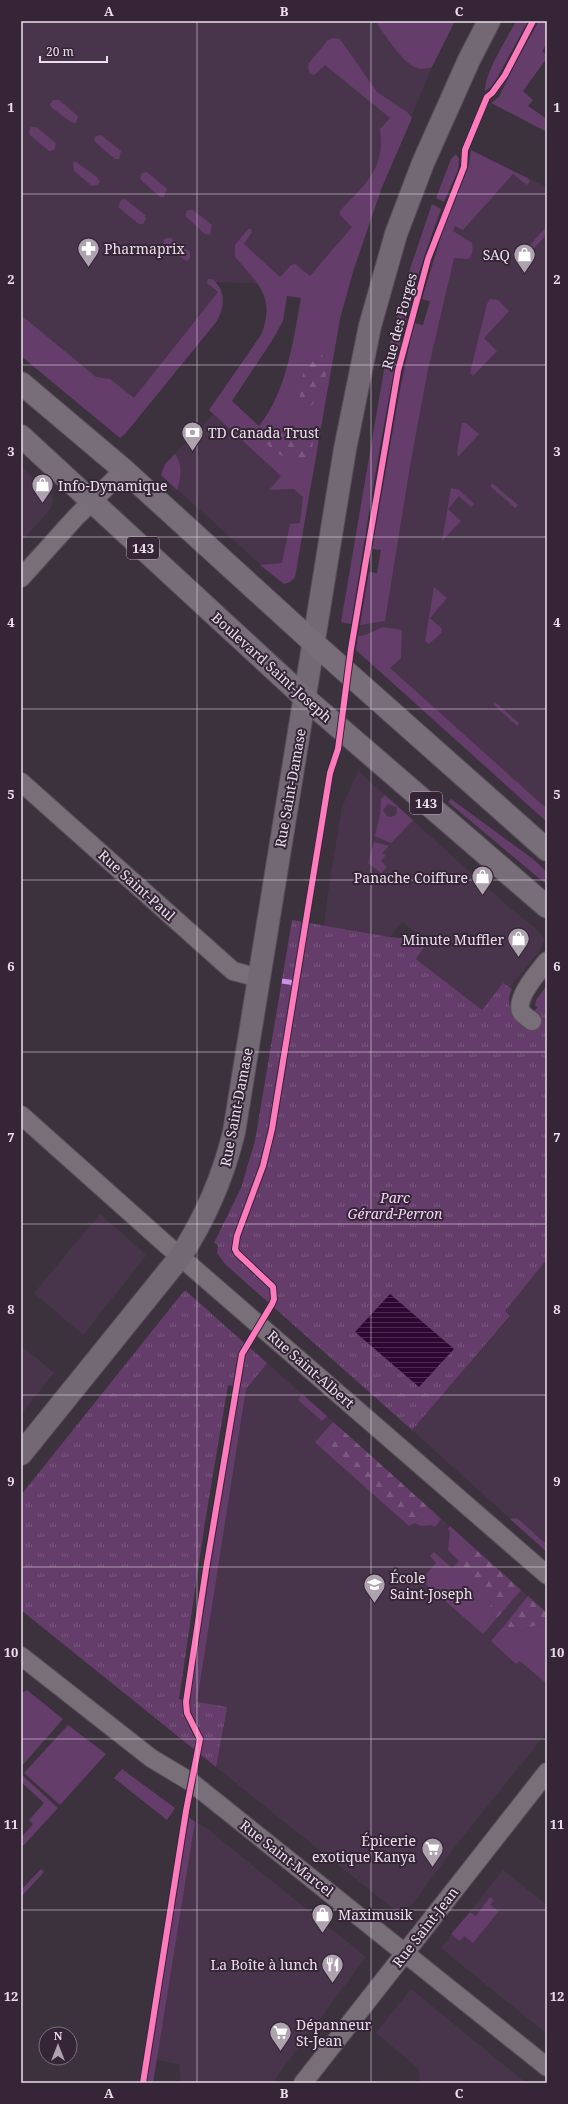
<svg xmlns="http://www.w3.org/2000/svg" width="568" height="2104" viewBox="0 0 568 2104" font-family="'Noto Serif',serif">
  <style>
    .built { fill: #49354b }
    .grass { fill: #653d6a; fill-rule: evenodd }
    .forest { fill: url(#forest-firs) }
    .park { fill: url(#park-tufts) }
    .water { fill: url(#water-rules) }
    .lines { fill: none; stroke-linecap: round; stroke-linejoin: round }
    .street-casing { stroke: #574f58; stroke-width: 20 }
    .secondary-casing { stroke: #574f58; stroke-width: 24 }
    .primary-casing { stroke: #574f58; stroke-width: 24 }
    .street { stroke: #786f79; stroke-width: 18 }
    .secondary { stroke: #736974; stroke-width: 22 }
    .primary { stroke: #786e7a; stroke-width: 22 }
    .quiet { stroke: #ce8fe9; stroke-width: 5; stroke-dasharray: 10 5; stroke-linecap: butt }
    .cycleway-casing { stroke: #352537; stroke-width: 8 }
    .cycleway { stroke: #fd7abc; stroke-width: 6 }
    .grid { fill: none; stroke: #eadfeb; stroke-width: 1; stroke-opacity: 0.55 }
    .labels { text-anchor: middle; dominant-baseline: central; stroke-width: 4; stroke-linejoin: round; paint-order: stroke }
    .shield { fill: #352537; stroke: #b4a7b5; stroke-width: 1 }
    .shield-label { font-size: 13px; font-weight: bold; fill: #eadfeb }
    .poi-label { font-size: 14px; fill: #eadfeb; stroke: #352537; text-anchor: start }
    .street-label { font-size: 14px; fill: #eadfeb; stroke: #352537 }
    .park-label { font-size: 14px; font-style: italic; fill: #f3d3f7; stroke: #352537 }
    .neatline { fill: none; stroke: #eadfeb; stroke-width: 1.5 }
    .grid-label { font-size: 13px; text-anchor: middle; font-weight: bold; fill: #eadfeb }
  </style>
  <defs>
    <pattern id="forest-firs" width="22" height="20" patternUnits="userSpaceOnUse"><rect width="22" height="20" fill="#653d6a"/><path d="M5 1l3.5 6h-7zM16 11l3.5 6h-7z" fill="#7b597f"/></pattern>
    <pattern id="park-tufts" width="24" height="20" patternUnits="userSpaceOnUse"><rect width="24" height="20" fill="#653d6a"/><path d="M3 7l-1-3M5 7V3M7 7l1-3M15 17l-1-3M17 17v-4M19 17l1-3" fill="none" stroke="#7b597f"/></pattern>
    <pattern id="water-rules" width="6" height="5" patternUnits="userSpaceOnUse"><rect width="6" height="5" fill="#2e0733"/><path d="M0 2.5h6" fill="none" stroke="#4c2b51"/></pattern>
  </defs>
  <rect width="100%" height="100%" fill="#3c323e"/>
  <path class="built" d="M21 21H455L432 67 382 187 349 286 216 282 221 289 223 298V306L217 321 125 434 120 438 21 356Z
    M471 150 547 187V822L356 650 369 572 377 573 381 550 372 549 406 358 414 323 423 325 430 302 422 299 446 220 469 165Z
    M213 414 308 500 295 577 290 582 284 584 279 581 161 475 165 464Z
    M21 467 51 494 53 500 51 508 21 542Z
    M358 771 510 908 534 927 545 939 539 952 509 988 503 983 482 1010 416 959 426 944 424 940 402 922 390 937 324 925 328 893 342 807Z
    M100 1214 145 1254V1257L83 1335 34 1293Z
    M547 1259V1552L412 1430 510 1317 504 1311Z
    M21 1345 54 1373 21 1414Z
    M267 1363 547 1613V1732L457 1844 405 1914 401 1915 216 1767 227 1707 197 1702 246 1389Z
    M195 1822 206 1828 366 1957 272 2083H181L179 2064 156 2060Z
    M503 1870 547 1905V2034L441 1948Z
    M411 1989 526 2083H425L420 2080 419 2069 376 2033Z"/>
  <path class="grass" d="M375 21H455L432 67C427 68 422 70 417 68 402 63 385 34 375 21Z
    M516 21H528L496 80 491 87 485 91C486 69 506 41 516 21Z
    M539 21H547V44L542 51 547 55V58L523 91 533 100 528 106 547 119V132L491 103 499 97 515 64Z
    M334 38 340 39 377 92 407 112 412 118 382 187 354 268 340 319 295 577 290 582 284 584 260 565 282 563 290 524 300 523 303 497 294 489 269 490 281 476 209 410 261 335C276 298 258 283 235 257V245L248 229H251L252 232 244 244 280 277 291 265 295 264 310 276 352 227 340 215V211C364 185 386 169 380 129L390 118 325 65 314 75 310 74 308 68 309 63 328 40ZM287 296 301 298C293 341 287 391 259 426L232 401 273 339 283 321Z
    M53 100H59L78 116 76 123 71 122 51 107 50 104Z
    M31 127H36L56 143 54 150 49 151 30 135 29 131Z
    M101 135 121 151 119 159H115L95 142 94 139 96 136Z
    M471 150 527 178 530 181 527 185 513 174 463 230 455 226 453 231 472 243C473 249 473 256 468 259L454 258 427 374 409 472 385 621 360 625 369 572 377 573 381 550 372 549 399 395 414 323 423 325 430 301 422 299 446 220 469 165Z
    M456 154 459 159 458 170 444 202 436 198 451 159Z
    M73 162H76L97 177 100 182 97 185 92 186 74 171Z
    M147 172 167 189 164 197H160L142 181 140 178 142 173Z
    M125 199 145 215 146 219 143 224H139L118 207 121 200Z
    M432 204 441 209C430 240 418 272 410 304 383 409 369 517 351 624L341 622 386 358 410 269Z
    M188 210H193L212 225 210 235 205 234 186 217V213Z
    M547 226V234L525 258 521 255Z
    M167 238H171L190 252V259L186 261 164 244V239Z
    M208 279H212C226 290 225 306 217 321L125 434 120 438 21 356V315L96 377 110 379 134 398 218 292 207 283Z
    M490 299 498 300 509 311 484 338 497 351 473 376 470 373 487 304Z
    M462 423H466L479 434 458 457 457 453Z
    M175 454C183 464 181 478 177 490L161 475 165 464Z
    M492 483 518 505 515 508 490 486Z
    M451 488 459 490 474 504 471 507 459 496 448 509 461 521 442 541Z
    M434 587 447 598 430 618 442 629 441 633 429 644 425 641Z
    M383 627 402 630 401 658 390 668 547 809V822L356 650 358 636C367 636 374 630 383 627Z
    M495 702 519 723 517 726 493 704Z
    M385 795 413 820 391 843 375 836 380 815 381 799ZM388 804 397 807 396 815 391 817 387 816 383 810Z
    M451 799 533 859 547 872V885L448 802Z
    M374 842 389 846 382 853 386 855 381 861 387 867 381 873 368 863Z
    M547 985V995L538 1007 535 1006 536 1000Z
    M267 1363 246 1389 197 1702 227 1707 216 1767 189 1705 241 1373Z
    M302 1394 327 1416 322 1421 298 1400Z
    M333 1422 339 1427 320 1447 315 1442Z
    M427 1506 441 1519 435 1527 431 1525 421 1526 415 1523 409 1526Z
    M517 1518 547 1545V1552L510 1519Z
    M450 1526 472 1546 463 1559 473 1585 490 1598 491 1609 496 1619 483 1634 421 1580 436 1563 430 1556 434 1552 452 1568 459 1561 448 1550 450 1532 448 1529Z
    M547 1620V1684L520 1661 516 1664 491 1641 504 1626C529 1637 524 1624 543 1625Z
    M27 1690 63 1719 21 1767V1693Z
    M68 1725 106 1754 60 1805 24 1773Z
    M122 1769 175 1808 167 1820 114 1778Z
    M22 1775 58 1808 24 1845H21V1838L33 1824 29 1820 44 1803 21 1782Z
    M189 1817 195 1822 153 2083H146Z
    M41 1869 44 1872 21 1897V1890Z
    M490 1897 494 1900 490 1905 499 1911 473 1943 464 1936 460 1941 451 1934 470 1912 476 1916Z"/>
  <path class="forest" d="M314 355H322C323 358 326 363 326 367 327 380 321 400 310 406L300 397C302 381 301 365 314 355Z
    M305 430 313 437 312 452 307 459C288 462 279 456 266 443L272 434Z
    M339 1427 427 1506 409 1526 320 1447Z
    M472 1546 521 1590 496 1619 491 1609 490 1598C479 1590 457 1576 463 1559 464 1555 469 1550 472 1546Z
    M528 1596 547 1613V1620L543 1625C524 1624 529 1637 504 1626Z"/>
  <path class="park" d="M292 920 390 937 424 940 426 944 416 959 482 1010 503 983 512 989C505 1003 511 1017 523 1026L547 995V1259L505 1311 510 1316 412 1430 225 1264 217 1253 218 1245 214 1243 241 1188 255 1141Z
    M184 1291H186L267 1363 246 1389 228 1385 205 1522 179 1699 227 1707 216 1767 21 1610V1495Z"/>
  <path class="water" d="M390 1294 454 1349 419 1387 355 1332Z"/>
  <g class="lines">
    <defs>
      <path id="street" d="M21 578 76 517 124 470
        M21 782 233 971 259 978
        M532 1021C529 1019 525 1016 522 1013 513 1000 539 971 547 961
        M21 1115 161 1240 547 1575
        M21 1656 151 1758 191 1782 547 2067
        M303 2083 547 1772"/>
      <path id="secondary" d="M21 1454 180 1257C206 1217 223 1178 234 1132L345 449 370 326 396 234 423 163 469 60 489 21"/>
      <path id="primary" d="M21 383 124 470 315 644 547 850
        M21 436 305 698 547 907"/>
    </defs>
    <use href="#street" class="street-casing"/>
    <use href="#secondary" class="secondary-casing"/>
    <use href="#primary" class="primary-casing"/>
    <use href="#street" class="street"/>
    <use href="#secondary" class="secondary"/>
    <use href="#primary" class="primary"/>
    <path class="quiet" d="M282 981 295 983"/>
    <defs>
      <path id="cycleway" d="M143 2083 186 1811 200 1739 187 1713 186 1702 206 1569 242 1354 272 1304 274 1299 273 1287 237 1253 235 1249 237 1236 263 1166 272 1129 330 773 338 749 351 649 398 371 428 259 464 167 465 150 487 97 492 93 505 75 533 21"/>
    </defs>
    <use href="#cycleway" class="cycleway-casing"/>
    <use href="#cycleway" class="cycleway"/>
  </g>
  <path class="grid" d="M197 21V2083M371 21V2083M21 194H547M21 365H547M21 537H547M21 709H547M21 880H547M21 1052H547M21 1224H547M21 1395H547M21 1567H547M21 1739H547M21 1910H547"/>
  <defs>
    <symbol id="pharmacy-pin" viewBox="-11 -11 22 30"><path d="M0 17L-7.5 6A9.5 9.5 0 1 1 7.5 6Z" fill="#ada2ae" stroke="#352537"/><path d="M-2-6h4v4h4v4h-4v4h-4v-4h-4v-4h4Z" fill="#fff"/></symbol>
    <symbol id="shop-pin" viewBox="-11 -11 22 30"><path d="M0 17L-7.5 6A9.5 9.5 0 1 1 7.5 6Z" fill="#ada2ae" stroke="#352537"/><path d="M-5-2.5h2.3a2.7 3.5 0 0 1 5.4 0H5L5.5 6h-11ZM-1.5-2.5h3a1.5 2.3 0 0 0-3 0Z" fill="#fff"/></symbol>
    <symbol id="bank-pin" viewBox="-11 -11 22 30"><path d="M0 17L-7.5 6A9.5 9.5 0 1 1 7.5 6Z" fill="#ada2ae" stroke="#352537"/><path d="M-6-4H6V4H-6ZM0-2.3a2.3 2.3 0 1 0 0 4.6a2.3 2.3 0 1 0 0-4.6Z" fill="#fff"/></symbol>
    <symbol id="school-pin" viewBox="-11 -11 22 30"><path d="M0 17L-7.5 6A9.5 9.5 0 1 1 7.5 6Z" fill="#ada2ae" stroke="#352537"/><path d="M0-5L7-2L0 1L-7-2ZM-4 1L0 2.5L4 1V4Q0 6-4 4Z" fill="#fff"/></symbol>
    <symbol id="supermarket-pin" viewBox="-11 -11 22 30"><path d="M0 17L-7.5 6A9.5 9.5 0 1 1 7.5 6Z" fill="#ada2ae" stroke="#352537"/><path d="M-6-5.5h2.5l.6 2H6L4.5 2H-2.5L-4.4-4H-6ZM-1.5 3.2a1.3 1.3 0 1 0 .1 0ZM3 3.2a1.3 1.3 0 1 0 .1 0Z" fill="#fff"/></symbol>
    <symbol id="restaurant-pin" viewBox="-11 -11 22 30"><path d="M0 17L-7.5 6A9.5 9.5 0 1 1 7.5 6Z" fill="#ada2ae" stroke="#352537"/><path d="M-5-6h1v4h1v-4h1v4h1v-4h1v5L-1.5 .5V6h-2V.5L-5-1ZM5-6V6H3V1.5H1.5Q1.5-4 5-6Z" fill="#fff"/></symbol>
  </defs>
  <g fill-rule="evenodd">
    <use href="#pharmacy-pin" x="76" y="236" width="25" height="34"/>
    <use href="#shop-pin" x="512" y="242" width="25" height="34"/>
    <use href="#bank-pin" x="180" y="420" width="25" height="34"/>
    <use href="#shop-pin" x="30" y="472" width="25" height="34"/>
    <use href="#shop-pin" x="470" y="864" width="25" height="34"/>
    <use href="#shop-pin" x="506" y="926" width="25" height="34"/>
    <use href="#school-pin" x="362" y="1572" width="25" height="34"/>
    <use href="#supermarket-pin" x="420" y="1836" width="25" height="34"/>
    <use href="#shop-pin" x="310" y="1902" width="25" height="34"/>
    <use href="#restaurant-pin" x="320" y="1952" width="25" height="34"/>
    <use href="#supermarket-pin" x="268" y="2020" width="25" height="34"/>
  </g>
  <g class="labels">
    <g class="shield">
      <rect x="127" y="537" width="32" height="22" rx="3"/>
      <rect x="410" y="792" width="32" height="22" rx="3"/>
    </g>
    <g class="shield-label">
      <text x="143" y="548">143</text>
      <text x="426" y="803">143</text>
    </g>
    <g class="poi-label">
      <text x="104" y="248">Pharmaprix</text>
      <text x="510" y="254" text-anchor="end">SAQ</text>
      <text x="208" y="432">TD Canada Trust</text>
      <text x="58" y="485">Info-Dynamique</text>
      <text x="468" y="877" text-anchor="end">Panache Coiffure</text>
      <text x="504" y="939" text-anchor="end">Minute Muffler</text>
      <text x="390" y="1577">École<tspan x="390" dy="16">Saint-Joseph</tspan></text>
      <text x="416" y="1840" text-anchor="end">Épicerie<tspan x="416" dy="16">exotique Kanya</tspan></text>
      <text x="338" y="1914">Maximusik</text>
      <text x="318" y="1964" text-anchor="end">La Boîte à lunch</text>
      <text x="296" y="2024">Dépanneur<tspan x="296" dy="16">St-Jean</tspan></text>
    </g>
    <g class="street-label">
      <text transform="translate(399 321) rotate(-75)">Rue des Forges</text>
      <text transform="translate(272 667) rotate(42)">Boulevard Saint-Joseph</text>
      <text transform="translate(290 788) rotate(-80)">Rue Saint-Damase</text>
      <text transform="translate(137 885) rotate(42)">Rue Saint-Paul</text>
      <text transform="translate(236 1107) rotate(-79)">Rue Saint-Damase</text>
      <text transform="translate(311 1369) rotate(41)">Rue Saint-Albert</text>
      <text transform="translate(287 1858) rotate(38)">Rue Saint-Marcel</text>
      <text transform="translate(425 1927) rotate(-52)">Rue Saint-Jean</text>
    </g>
    <g class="park-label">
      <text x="395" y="1197">Parc<tspan x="395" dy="16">Gérard-Perron</tspan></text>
    </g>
  </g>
  <rect width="568" height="2104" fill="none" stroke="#352537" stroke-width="44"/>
  <g transform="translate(58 2046)"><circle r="19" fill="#352537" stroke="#7d6f7f"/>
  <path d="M0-3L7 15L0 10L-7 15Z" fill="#ada2ae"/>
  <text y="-6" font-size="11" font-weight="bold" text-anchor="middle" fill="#eadfeb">N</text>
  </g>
  <path d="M40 56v6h67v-6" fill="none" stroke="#eadfeb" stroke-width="2"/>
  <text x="46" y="56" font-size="12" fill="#eadfeb" stroke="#352537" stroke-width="3" paint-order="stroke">20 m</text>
  <rect x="22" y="22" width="524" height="2060" class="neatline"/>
  <g class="grid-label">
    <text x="109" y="16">A</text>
    <text x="284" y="16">B</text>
    <text x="459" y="16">C</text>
    <text x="11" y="112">1</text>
    <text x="557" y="112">1</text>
    <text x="11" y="284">2</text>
    <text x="557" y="284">2</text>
    <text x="11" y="456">3</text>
    <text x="557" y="456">3</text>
    <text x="11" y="627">4</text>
    <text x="557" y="627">4</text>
    <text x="11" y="799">5</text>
    <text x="557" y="799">5</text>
    <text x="11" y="971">6</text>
    <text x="557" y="971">6</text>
    <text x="11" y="1142">7</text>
    <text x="557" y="1142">7</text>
    <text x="11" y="1314">8</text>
    <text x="557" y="1314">8</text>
    <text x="11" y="1486">9</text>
    <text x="557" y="1486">9</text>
    <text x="11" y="1657">10</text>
    <text x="557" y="1657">10</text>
    <text x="11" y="1829">11</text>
    <text x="557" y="1829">11</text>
    <text x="11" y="2001">12</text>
    <text x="557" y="2001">12</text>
    <text x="109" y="2098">A</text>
    <text x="284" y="2098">B</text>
    <text x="459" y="2098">C</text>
  </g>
</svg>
